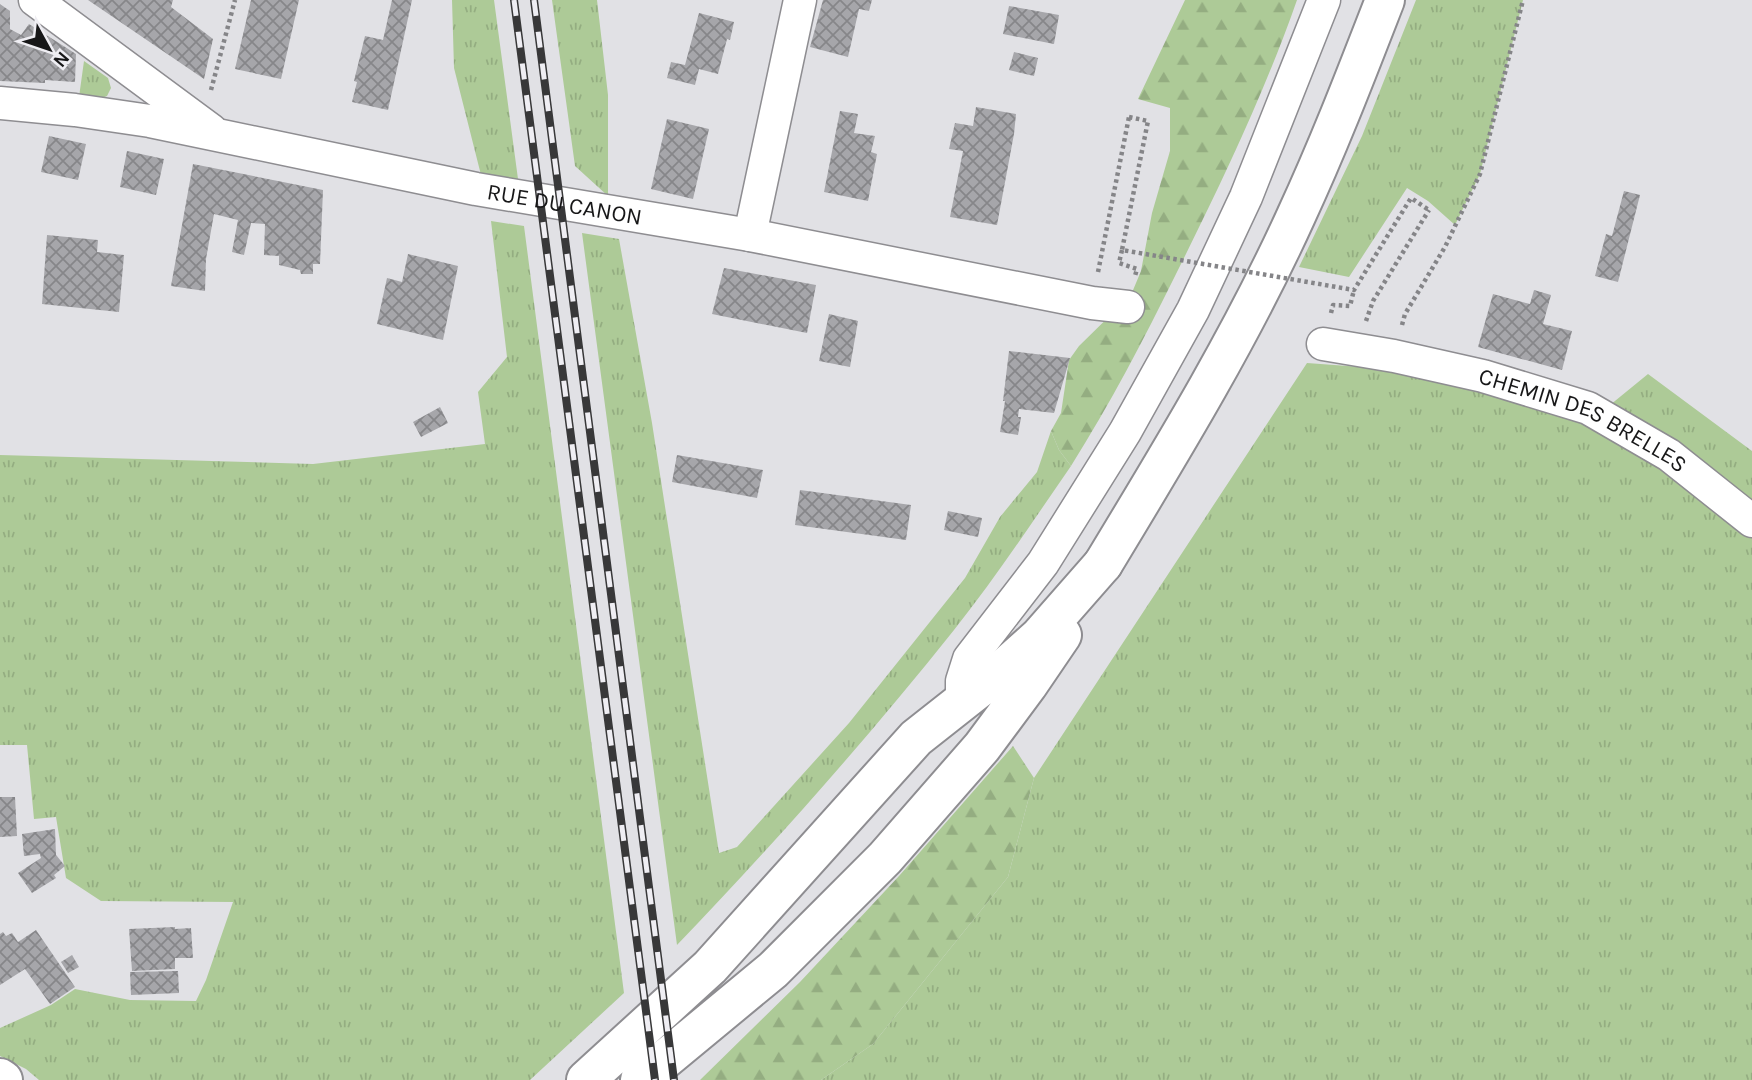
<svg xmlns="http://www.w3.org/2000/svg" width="1752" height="1080" viewBox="0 0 1752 1080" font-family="Karla,sans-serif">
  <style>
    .grass { fill: url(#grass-tufts) }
    .forest { fill: url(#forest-firs) }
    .building { fill: url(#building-cross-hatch) }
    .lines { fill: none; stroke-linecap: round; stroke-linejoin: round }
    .minor-casing { stroke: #8e8d91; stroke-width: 35 }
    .primary-casing { stroke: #8e8d91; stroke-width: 42 }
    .trunk-casing { stroke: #8e8d91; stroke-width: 42 }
    .path { stroke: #858588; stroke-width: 4.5; stroke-dasharray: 3.5 3.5; stroke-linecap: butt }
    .minor { stroke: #fff; stroke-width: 32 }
    .primary { stroke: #fff; stroke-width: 38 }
    .trunk { stroke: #fff; stroke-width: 38 }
    .rail-casing { stroke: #383839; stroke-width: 8 }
    .rail { stroke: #efeef3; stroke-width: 5; stroke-dasharray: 16; stroke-linecap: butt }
    .path-bridge { stroke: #858588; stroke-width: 4.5; stroke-dasharray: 3.5 3.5; stroke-linecap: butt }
    .labels { text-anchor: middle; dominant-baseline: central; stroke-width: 5; stroke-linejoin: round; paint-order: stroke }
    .street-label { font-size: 23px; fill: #171718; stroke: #efeef3 }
  </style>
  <defs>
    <pattern id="grass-tufts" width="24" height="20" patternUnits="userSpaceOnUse" patternTransform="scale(1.75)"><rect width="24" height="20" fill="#adca97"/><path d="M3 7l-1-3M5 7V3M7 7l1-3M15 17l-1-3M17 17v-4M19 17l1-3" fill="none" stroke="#94ad81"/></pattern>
    <pattern id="forest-firs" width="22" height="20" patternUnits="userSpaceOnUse" patternTransform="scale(1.75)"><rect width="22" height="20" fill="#adca97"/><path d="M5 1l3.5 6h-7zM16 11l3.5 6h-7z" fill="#94ad81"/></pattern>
    <pattern id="building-cross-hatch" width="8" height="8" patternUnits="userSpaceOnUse" patternTransform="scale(1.75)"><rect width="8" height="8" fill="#a6a6aa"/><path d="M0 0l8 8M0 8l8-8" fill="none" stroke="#868689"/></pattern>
  </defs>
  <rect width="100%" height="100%" fill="#e1e1e5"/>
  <path class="grass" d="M452 0H494L518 179 481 175 454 68Z
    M552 0H597L608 95V196L575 166Z
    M1416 0H1523L1480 174 1455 225 1428 201 1407 188 1349 277 1299 267 1362 136Z
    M84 61 108 78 111 88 107 96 97 100 79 97Z
    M491 221 524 226 624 993 530 1080H39L26 1069 0 1056V1028L51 1005 75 989 130 1000 196 1001 206 980 233 902 101 901 66 878 56 817 34 819 27 745H0V455L313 464 485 444 478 392 507 357Z
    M582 233 619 239 652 423 719 853 737 847 849 723 965 578 1000 517 1037 472 1051 431 1059 450 1071 466C1033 521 996 577 954 630 867 739 774 844 677 945Z
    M1307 363 1483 376 1599 414 1648 374 1752 451V1080H821L873 1044 1008 877 1034 778Z"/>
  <path class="forest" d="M1185 0H1297C1264 94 1221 184 1176 274 1144 339 1110 404 1071 466L1059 450 1051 431 1061 413 1069 360 1079 346 1131 295 1141 271 1152 213 1170 151V108L1138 99Z
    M1013 746 1034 778 1008 877 873 1044 821 1080H700L800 982 899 876Z"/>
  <path class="building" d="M88 0H173L171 7 213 39 204 79Z
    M251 0H299L281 79 235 69Z
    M392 0H412L388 110 352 102 357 82 354 81 365 36 383 40Z
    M823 0H872L869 11 859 9 848 57 810 47Z
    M0 4 10 11V29L21 35 29 24 76 54 75 82 45 80V83L0 81Z
    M1009 6 1059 15 1054 44 1003 34Z
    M699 13 734 22 730 40 727 39 718 74 699 69 695 85 667 78 671 62 685 65Z
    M1014 52 1038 58 1034 76 1009 70Z
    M976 107 1016 114 1014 134 997 225 950 217 963 151 949 149 955 123 973 126Z
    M840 111 858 114 854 133 875 136 871 152 877 154 868 201 824 192Z
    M667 119 709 129 693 199 651 189Z
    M49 136 86 144 78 180 41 172Z
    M127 151 164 159 156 195 120 187Z
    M193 164 323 190 320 264H313V274H301L300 270 279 265V256L264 255 265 224 251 223 244 255 232 252 238 220 214 214 206 259 205 291 171 286Z
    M1624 191 1640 195 1618 282 1595 276 1606 234 1612 236Z
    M47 235 98 240 97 252 124 255 119 312 42 304Z
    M408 254 458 266 443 340 377 324 387 278 402 282Z
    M724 268 816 285 807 333 712 314Z
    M1534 290 1551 295 1543 324 1572 331 1562 370 1478 347 1493 294 1530 304Z
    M829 314 858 321 850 367 819 361Z
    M1009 351 1070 358 1054 413 1019 409 1018 417H1021L1018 435 1000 432 1005 401H1003Z
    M440 407 448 423 421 437 413 422Z
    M677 455 763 470 757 498 672 482Z
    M800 490 911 505 906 540 795 525Z
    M948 511 982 518 978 537 944 530Z
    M0 797H15L17 836 0 837Z
    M55 829 56 855 65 866 54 875 56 878 32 893 18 873 41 858 40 854 24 856 22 834Z
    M175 927V929L191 928 193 958H175V969L132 971 129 929Z
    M36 930 75 987 50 1004 25 969 0 985V934L3 932 6 936 12 933 18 942Z
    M72 955 79 967 68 973 61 962Z
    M178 971 179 993 131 995 130 972Z"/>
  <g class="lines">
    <defs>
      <g id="minor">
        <path d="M35 0 211 130"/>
        <path id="s1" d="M0 103 75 110 150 121 476 189 750 235 1092 303 1128 307"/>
        <path d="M750 235 800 0"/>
        <path id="s2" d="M1323 344 1394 356 1483 376 1588 408 1669 455 1752 521"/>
        <path d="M962 700V681L969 659 1043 563 1125 432 1193 310 1246 197 1324 0"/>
      </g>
      <path id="primary" d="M1103 564C1172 450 1241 337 1296 216 1329 145 1357 72 1385 0"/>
      <path id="trunk" d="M0 1078 3 1080
        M586 1080 710 967 916 738 1001 671 1039 637 1103 564
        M640 1080 773 970 885 858 982 747 1028 685 1062 635"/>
    </defs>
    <use href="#minor" class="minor-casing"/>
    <use href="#primary" class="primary-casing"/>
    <use href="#trunk" class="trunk-casing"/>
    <path class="path" d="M211 90 235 0
      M1122 250 1119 263 1137 269 1135 276
      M1098 272 1129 117
      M1331 313 1333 305 1350 306 1354 290
      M1366 321 1373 301 1429 210
      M1402 325 1405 314 1445 247 1480 174 1523 0"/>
    <use href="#minor" class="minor"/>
    <use href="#primary" class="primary"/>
    <use href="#trunk" class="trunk"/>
    <defs>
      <path id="rail" d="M514 0 655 1080
        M534 0 674 1080"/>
    </defs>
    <use href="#rail" class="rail-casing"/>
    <use href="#rail" class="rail"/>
    <path class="path-bridge" d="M1129 117 1148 121 1122 250 1354 290 1411 198 1429 210"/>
  </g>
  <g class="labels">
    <g class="street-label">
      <text stroke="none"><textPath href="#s1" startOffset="574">RUE DU CANON</textPath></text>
      <text stroke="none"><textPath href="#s2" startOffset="273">CHEMIN DES BRELLES</textPath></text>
    </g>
  </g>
  <g transform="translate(49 49) rotate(130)" stroke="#efeef3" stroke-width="5" paint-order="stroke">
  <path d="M0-5L12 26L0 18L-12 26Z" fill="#171718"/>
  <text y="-10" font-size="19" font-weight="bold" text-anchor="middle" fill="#171718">N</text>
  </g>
</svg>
